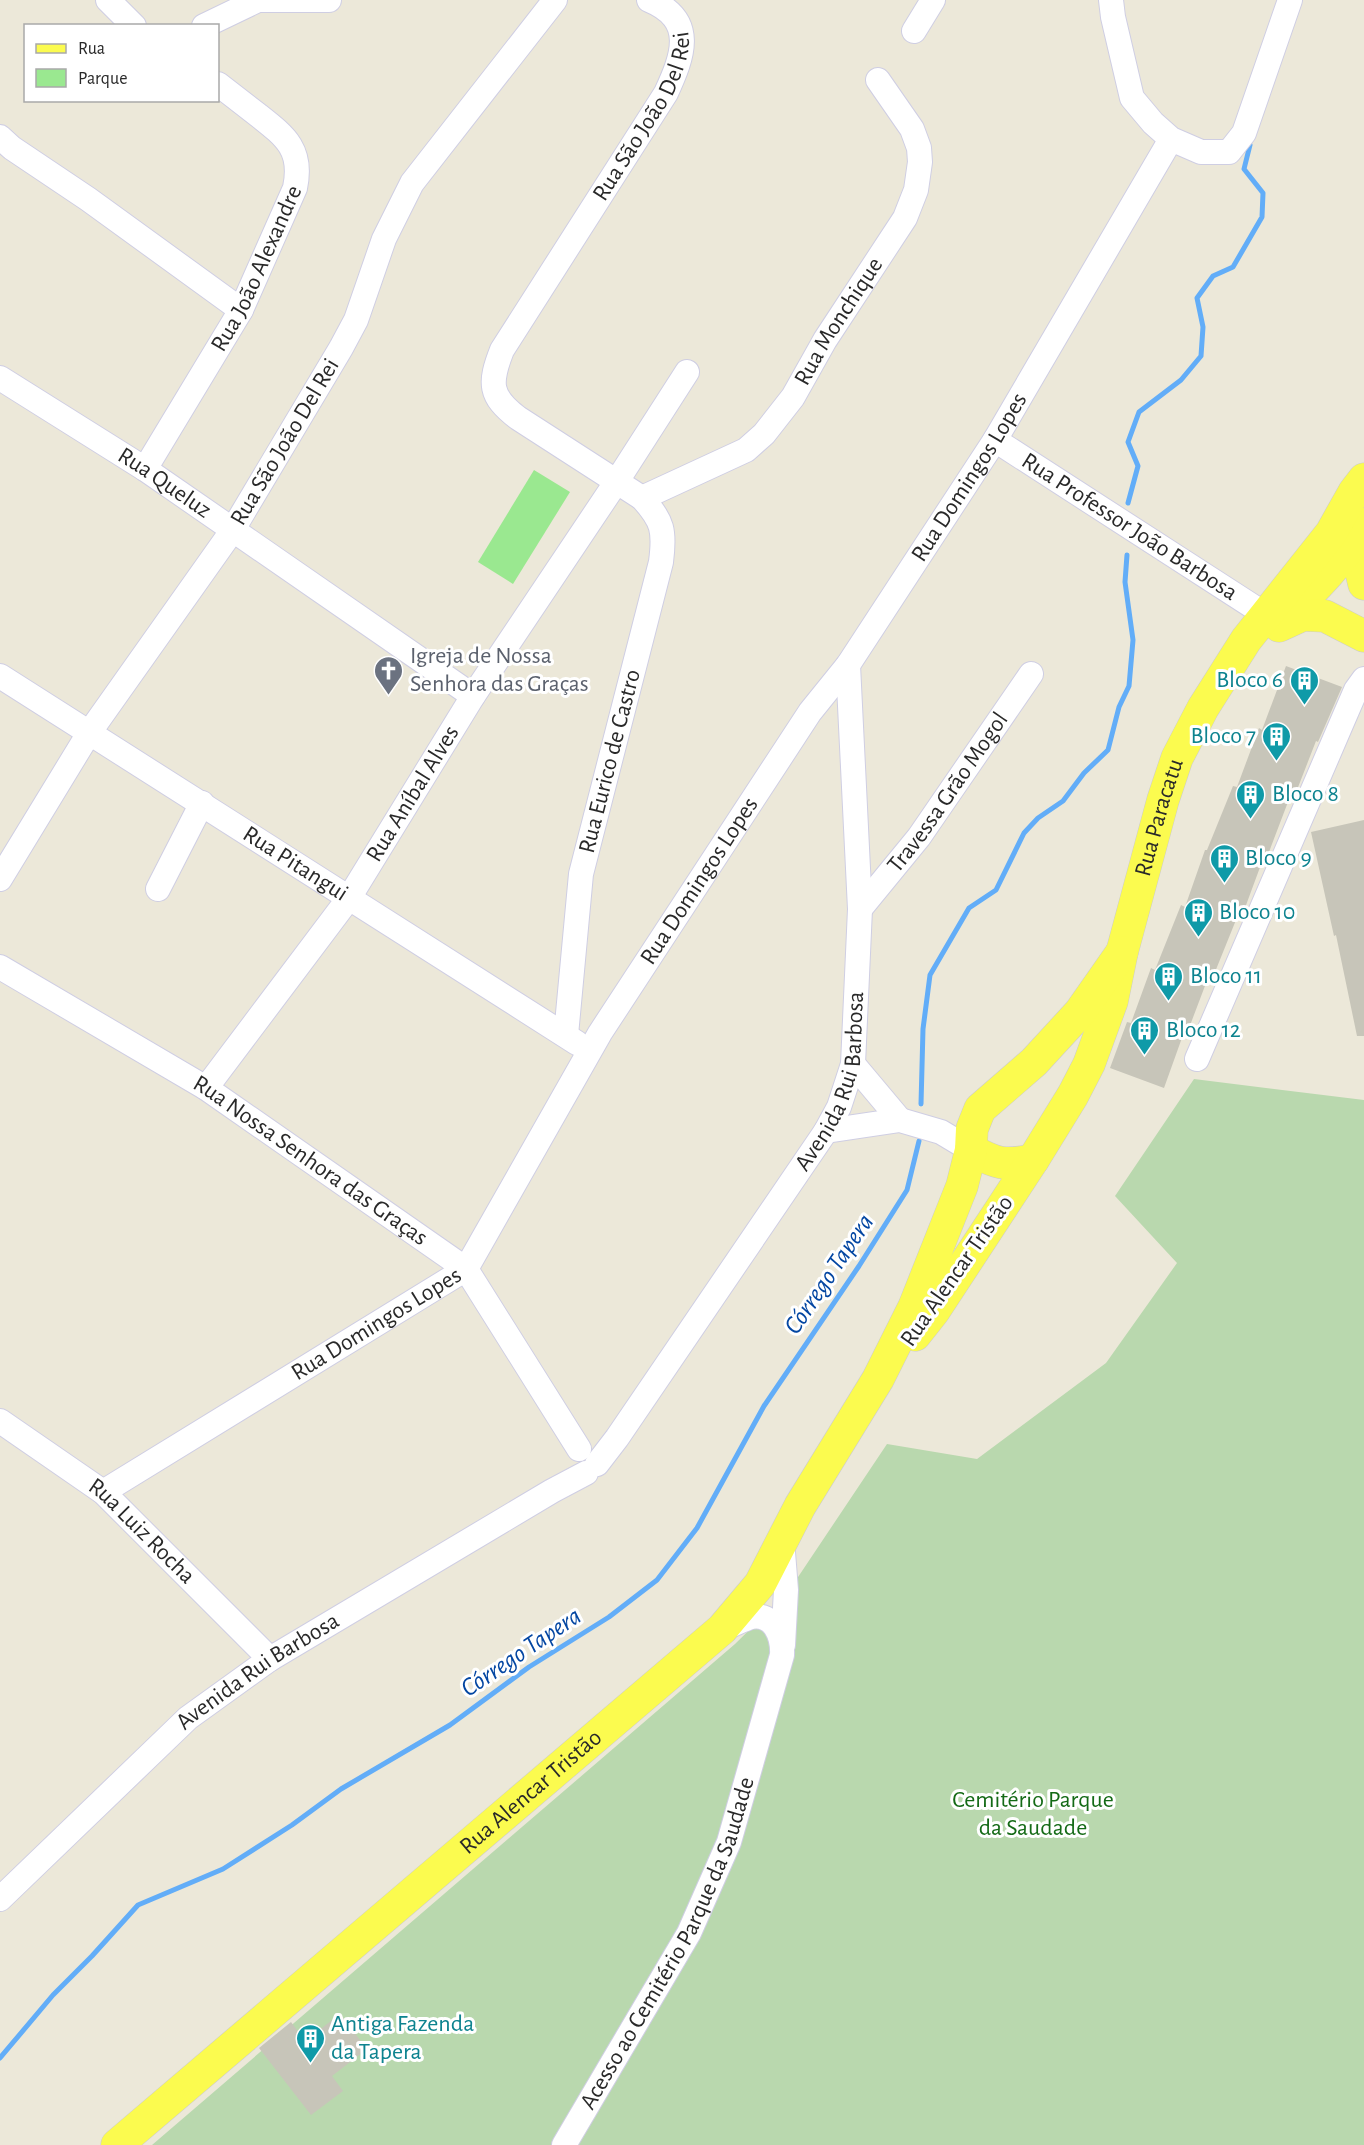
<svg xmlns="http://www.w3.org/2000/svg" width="1364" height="2145" viewBox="0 0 1364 2145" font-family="'Alegreya Sans',sans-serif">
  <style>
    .green { fill: #9ae890 }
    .cemetery { fill: #b9d8ae }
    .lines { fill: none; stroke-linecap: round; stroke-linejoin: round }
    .stream { stroke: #62adf8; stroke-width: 5 }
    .building { fill: #c7c5b9 }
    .minor-casing { stroke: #cfcee3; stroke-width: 26 }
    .major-casing { stroke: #ccc; stroke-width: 33 }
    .minor { stroke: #fff; stroke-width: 24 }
    .major { stroke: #fbfb4f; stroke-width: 32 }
    .labels { text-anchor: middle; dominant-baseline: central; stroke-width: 6; stroke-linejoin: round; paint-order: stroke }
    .street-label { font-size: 24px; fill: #292929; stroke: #fff }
    .worship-label { font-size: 24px; fill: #5b616d; stroke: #fff; text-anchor: start }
    .culture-label { font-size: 24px; fill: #0d838f; stroke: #fff; text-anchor: start }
    .park-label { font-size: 24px; fill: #146a16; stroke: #fff }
    .water-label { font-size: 26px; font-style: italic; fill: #0346a2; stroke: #fff }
  </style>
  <rect width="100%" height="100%" fill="#ece8d9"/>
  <path class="green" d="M534 470 570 492 513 584 478 562Z"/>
  <path class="cemetery" d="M1194 1079 1364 1100V2145H152L735 1644 788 1592 887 1444 977 1459 1106 1363 1177 1263 1115 1196Z"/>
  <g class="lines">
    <path class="stream" d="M1128 503 1138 466 1128 442 1139 412 1181 380 1201 356 1203 327 1197 298 1213 276 1233 267 1262 217 1263 193 1244 169 1250 145
      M921 1104 923 1029 930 975 969 908 996 890 1024 833 1038 818 1063 801 1084 773 1108 750 1119 707 1129 686 1133 640 1125 582 1127 555
      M0 2058 53 1995 92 1956 138 1905 223 1869 292 1825 341 1789 450 1725 529 1667 609 1617 657 1580 697 1528 764 1406 859 1266 907 1190 919 1141"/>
  </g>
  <path class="building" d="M1286 666 1342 687 1318 742 1316 741 1295 795 1291 794 1269 852 1266 851 1242 916 1238 915 1215 972 1211 970 1186 1036 1183 1035 1164 1088 1110 1068 1127 1022 1131 1023 1151 968 1155 970 1181 905 1185 907 1205 850H1207L1233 786 1237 787 1259 728 1262 730Z
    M1364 820V1036H1357L1336 935 1334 936 1311 832Z
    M340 2014 367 2049 332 2076 343 2091 311 2115 259 2048 291 2022 305 2041Z"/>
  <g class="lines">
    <defs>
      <g id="minor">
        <path d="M108 0 134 26"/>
        <path d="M1111 0 1113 17 1132 98 1153 123 1171 139 1201 152H1229L1244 133 1290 0"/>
        <path d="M204 26 258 0H329"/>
        <path d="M914 31 933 0"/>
        <path d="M0 137 12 148 88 199 241 310"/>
        <path id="s1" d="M0 378 145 469 473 696"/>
        <path id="s2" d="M995 440 1266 615"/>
        <path id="s3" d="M145 469 241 310 295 188C303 150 286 137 258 115 245 105 231 94 218 84"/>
        <path id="s4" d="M642 498 746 450 764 434 793 397 825 340 905 218 916 190 920 162 919 148 912 129 878 80"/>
        <path id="s5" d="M0 676 577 1043"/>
        <path id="s6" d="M0 879 89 733 232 531 341 348 356 320 384 239 412 183 555 0"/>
        <path d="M158 889 202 803"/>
        <path id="s7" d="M860 909 919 837 1031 674"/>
        <path id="s8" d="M0 967 206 1088 466 1269 579 1449"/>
        <path id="s9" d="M566 1035 581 874 661 562C665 531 663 521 642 498L518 418C489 396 489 383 502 350L666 93C683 56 697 20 649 0"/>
        <path d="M1197 1059 1343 720 1356 690 1364 679"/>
        <path d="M853 1064 900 1120"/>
        <path id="s10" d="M206 1088 349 898 473 696 617 481 687 372"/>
        <path d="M826 1131 900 1120 941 1132 971 1150"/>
        <path id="s11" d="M0 1421 103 1492 270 1659"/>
        <path id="s12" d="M597 1464 617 1438 826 1131 839 1107 853 1064 860 909 848 665"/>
        <path id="s13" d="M103 1492 466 1269 600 1033 810 712 848 665 995 440 1171 139"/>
        <path d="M782 1540 786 1590 783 1645"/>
        <path id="s14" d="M0 1899 188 1718 270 1659 552 1491 586 1473"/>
        <path id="s15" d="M564 2145 689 1933 729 1842 782 1655C783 1637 774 1612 751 1617 742 1620 733 1625 724 1628"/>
      </g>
      <g id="major">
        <path d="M1355 526 1354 541 1364 584"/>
        <path d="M1286 616C1316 588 1344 560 1364 524"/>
        <path d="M1279 626 1303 615 1325 616 1364 636"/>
        <path d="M971 1150C997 1164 1004 1166 1033 1160"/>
        <path id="s16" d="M915 1335 934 1311 1033 1160 1073 1095 1089 1064 1112 1001 1122 952 1163 800 1177 758 1203 708 1246 640 1331 533 1354 492 1364 479"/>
        <path id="s17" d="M117 2145 722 1629 760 1584 800 1506 878 1379 914 1307 962 1186 971 1150 972 1129 980 1109 1034 1062 1080 1012 1122 952"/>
      </g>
    </defs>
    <use href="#minor" class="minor-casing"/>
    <use href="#major" class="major-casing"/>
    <use href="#minor" class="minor"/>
    <use href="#major" class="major"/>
  </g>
  <defs>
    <symbol id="church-pin" viewBox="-11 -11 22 30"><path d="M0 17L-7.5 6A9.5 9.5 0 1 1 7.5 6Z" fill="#6b7280" stroke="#fff"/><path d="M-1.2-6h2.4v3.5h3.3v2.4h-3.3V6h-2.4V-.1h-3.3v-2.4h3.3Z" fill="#fff"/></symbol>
    <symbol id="building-pin" viewBox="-11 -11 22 30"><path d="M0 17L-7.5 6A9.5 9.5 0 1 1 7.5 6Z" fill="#0f9aa8" stroke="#fff"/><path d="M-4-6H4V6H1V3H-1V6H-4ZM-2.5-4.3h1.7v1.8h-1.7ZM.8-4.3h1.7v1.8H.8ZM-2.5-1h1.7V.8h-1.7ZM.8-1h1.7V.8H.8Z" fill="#fff"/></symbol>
  </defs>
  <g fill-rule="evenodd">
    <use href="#church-pin" x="372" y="654" width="33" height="45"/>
    <use href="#building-pin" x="1288" y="664" width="33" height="45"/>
    <use href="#building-pin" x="1260" y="720" width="33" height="45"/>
    <use href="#building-pin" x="1234" y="778" width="33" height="45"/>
    <use href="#building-pin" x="1208" y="842" width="33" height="45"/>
    <use href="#building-pin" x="1182" y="896" width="33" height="45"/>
    <use href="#building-pin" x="1152" y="960" width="33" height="45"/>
    <use href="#building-pin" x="1128" y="1014" width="33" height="45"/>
    <use href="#building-pin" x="294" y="2022" width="33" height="45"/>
  </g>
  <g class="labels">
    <g class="street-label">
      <text stroke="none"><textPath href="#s9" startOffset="1054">Rua São João Del Rei</textPath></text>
      <text stroke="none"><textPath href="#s3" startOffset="230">Rua João Alexandre</textPath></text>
      <text stroke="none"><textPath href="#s4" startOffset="274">Rua Monchique</textPath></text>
      <text stroke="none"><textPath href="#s6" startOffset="522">Rua São João Del Rei</textPath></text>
      <text stroke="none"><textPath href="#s13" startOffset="1365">Rua Domingos Lopes</textPath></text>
      <text stroke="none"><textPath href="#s1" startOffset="195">Rua Queluz</textPath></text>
      <text stroke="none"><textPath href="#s2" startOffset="160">Rua Professor João Barbosa</textPath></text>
      <text stroke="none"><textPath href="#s9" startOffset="278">Rua Eurico de Castro</textPath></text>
      <text stroke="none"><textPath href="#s7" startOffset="146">Travessa Grão Mogol</textPath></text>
      <text stroke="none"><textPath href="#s10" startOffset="360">Rua Aníbal Alves</textPath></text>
      <text stroke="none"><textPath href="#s16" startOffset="579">Rua Paracatu</textPath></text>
      <text stroke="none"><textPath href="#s5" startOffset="350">Rua Pitangui</textPath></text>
      <text stroke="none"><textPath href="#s13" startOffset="879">Rua Domingos Lopes</textPath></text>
      <text stroke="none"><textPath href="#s12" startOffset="454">Avenida Rui Barbosa</textPath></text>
      <text stroke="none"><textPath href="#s8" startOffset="366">Rua Nossa Senhora das Graças</textPath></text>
      <text transform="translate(957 1271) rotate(-55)">Rua Alencar Tristão</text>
      <text stroke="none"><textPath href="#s13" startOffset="321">Rua Domingos Lopes</textPath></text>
      <text stroke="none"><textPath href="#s11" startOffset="180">Rua Luiz Rocha</textPath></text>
      <text stroke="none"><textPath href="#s14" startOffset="345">Avenida Rui Barbosa</textPath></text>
      <text stroke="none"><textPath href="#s17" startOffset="544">Rua Alencar Tristão</textPath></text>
      <text stroke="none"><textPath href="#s15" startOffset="228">Acesso ao Cemitério Parque da Saudade</textPath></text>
    </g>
    <g class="worship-label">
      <text x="410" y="656">Igreja de Nossa<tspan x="410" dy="28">Senhora das Graças</tspan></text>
    </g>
    <g class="culture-label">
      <text x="1283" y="680" text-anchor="end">Bloco 6</text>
      <text x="1256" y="736" text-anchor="end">Bloco 7</text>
      <text x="1272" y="794">Bloco 8</text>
      <text x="1245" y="858">Bloco 9</text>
      <text x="1219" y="912">Bloco 10</text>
      <text x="1190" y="976">Bloco 11</text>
      <text x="1166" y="1030">Bloco 12</text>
      <text x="331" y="2024">Antiga Fazenda<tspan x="331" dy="28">da Tapera</tspan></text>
    </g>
    <g class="park-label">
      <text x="1033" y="1800">Cemitério Parque<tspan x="1033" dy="28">da Saudade</tspan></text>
    </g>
    <g class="water-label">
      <text transform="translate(829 1274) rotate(-56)">Córrego Tapera</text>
      <text transform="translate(521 1652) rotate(-34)">Córrego Tapera</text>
    </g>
  </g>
  <rect x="24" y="24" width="195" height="78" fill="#ffffff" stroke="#a9a9a9" stroke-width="1.5"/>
  <rect x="36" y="44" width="30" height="9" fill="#fbfb4f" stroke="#a9a9a9" stroke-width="1.5"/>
  <text x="78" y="54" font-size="18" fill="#292929">Rua</text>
  <rect x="36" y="69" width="30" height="18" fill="#9ae890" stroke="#a9a9a9" stroke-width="1.5"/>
  <text x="78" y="84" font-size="18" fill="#292929">Parque</text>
</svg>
